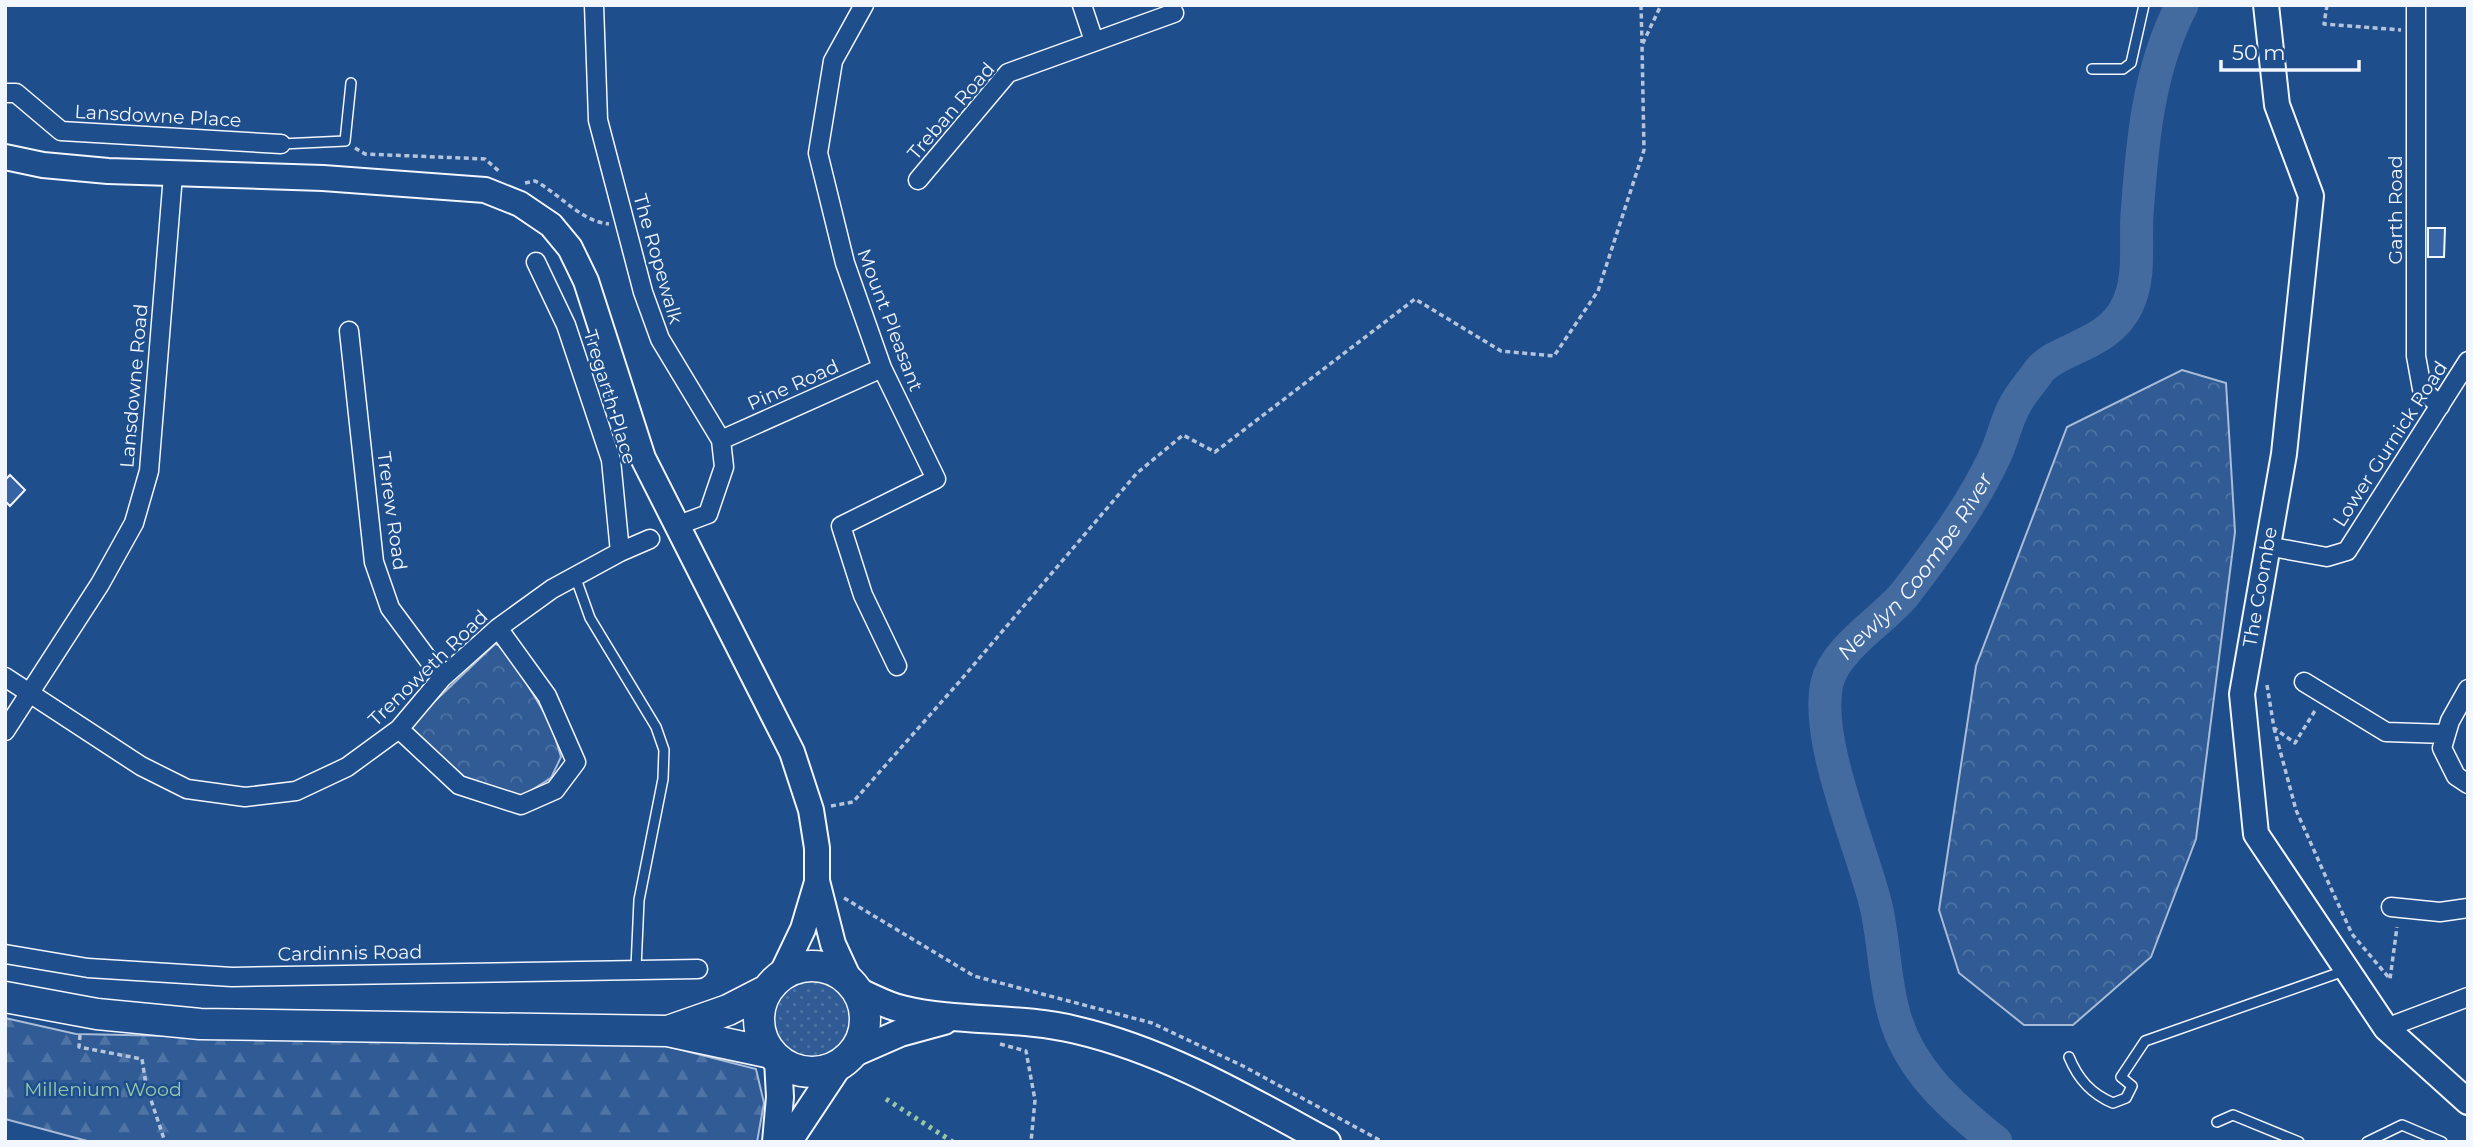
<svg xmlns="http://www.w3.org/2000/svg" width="2473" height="1147" viewBox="0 0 2473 1147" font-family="Montserrat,sans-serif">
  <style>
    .grass { fill: url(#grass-dots); stroke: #a8bbd7; stroke-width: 2 }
    .forest { fill: url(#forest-firs); stroke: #a8bbd7; stroke-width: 2 }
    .park { fill: url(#park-crowns); stroke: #a8bbd7; stroke-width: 2 }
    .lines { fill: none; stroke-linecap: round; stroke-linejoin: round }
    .river { stroke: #446ba0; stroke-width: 33 }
    .building { fill: #3563a3; stroke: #f2f6ff; stroke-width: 2 }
    .lane-casing { stroke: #f2f6ff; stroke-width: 12 }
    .street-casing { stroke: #f2f6ff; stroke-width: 21 }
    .secondary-casing { stroke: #f2f6ff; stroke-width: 28 }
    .primary-casing { stroke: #f2f6ff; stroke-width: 30 }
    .highway-casing { stroke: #f2f6ff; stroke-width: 33 }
    .path { stroke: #b3c4dc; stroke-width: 3.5; stroke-dasharray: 5 3.5; stroke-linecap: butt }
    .lane { stroke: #1f4e8c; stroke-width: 9 }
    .street { stroke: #1f4e8c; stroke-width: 18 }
    .secondary { stroke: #1f4e8c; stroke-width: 24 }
    .primary { stroke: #1f4e8c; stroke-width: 26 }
    .highway { stroke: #1f4e8c; stroke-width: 30 }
    .hedge { stroke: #97c8a6; stroke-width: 5; stroke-dasharray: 3.5 5; stroke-linecap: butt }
    .labels { text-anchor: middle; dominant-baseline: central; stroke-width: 5; stroke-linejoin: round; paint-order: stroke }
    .street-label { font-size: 19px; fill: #f2f6ff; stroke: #1f4e8c }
    .park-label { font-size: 19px; fill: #97c8a6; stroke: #1f4e8c }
    .water-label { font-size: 21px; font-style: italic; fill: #f2f6ff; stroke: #1f4e8c }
  </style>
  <defs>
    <pattern id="grass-dots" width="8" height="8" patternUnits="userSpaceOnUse" patternTransform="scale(1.75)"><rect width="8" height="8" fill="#305b95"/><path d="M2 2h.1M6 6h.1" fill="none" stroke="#4e73a5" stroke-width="1.8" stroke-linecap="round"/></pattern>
    <pattern id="forest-firs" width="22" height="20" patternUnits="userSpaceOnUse" patternTransform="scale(1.75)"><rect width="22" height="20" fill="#305b95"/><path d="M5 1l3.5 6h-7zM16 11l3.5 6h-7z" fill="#4e73a5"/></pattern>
    <pattern id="park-crowns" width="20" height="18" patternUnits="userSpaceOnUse" patternTransform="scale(1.75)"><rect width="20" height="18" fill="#305b95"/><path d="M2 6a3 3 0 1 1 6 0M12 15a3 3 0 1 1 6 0" fill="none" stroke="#4e73a5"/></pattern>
  </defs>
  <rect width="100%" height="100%" fill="#1f4e8c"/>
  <path class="grass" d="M770 1017a41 41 0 1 1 82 0a41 41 0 1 1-82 0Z"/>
  <path class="forest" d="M5 1018 76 1034 666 1046 756 1069 764 1103 757 1142H91L5 1119Z"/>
  <path class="park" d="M2182 370 2226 383 2235 532 2196 839 2151 957 2073 1025H2024L1959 973 1939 910 1976 666 2067 427Z
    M495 644 505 647 551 724 561 757 551 778 522 796 451 775 409 734 416 719Z"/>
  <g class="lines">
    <path class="river" id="s1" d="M1996 1142C1951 1106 1907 1068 1893 1010 1884 976 1884 940 1876 906 1862 847 1814 741 1827 683 1835 649 1882 621 1904 595 1937 552 1971 507 1994 458 2002 442 2005 425 2013 409 2019 395 2031 383 2039 371 2057 348 2108 346 2127 306 2141 277 2135 246 2137 215 2142 144 2148 69 2182 5"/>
  </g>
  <path class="building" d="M2428 228H2445L2444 257H2428Z
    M10 475 25 490 10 506 5 501V480Z"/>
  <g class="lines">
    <defs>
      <path id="lane" d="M2092 69H2123L2131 63 2144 5
        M281 144 345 141 351 83
        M575 576 590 618 656 727 664 750 663 779 639 900 636 968
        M2069 1057C2078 1079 2091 1094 2113 1103L2126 1098 2132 1086 2121 1077 2145 1041 2344 971
        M2217 1122 2233 1115 2299 1142
        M2367 1142 2402 1125 2442 1142"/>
      <path id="street" d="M594 5 598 120 643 292 660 339 721 440 724 467 708 514 676 526
        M864 5 833 61 818 153 845 263 882 368 936 479 841 526 863 595 897 666
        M1082 5 1094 41
        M2416 5V356L2422 389 2440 406
        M5 93H16L61 131 281 144
        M918 180 1008 73 1174 13
        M536 262 566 325 611 460 620 552
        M349 331 374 562 390 608 442 678
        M721 440 882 368
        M2267 546 2327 557 2347 551 2468 361
        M5 677 141 766 187 789 245 797 296 791 347 767 399 729 442 678 498 628 552 589 620 552 650 539
        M2304 682 2386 732 2446 734
        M2468 689 2450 721 2442 748 2456 776 2468 784
        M399 729 459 785 521 805 555 790 576 762 547 696 498 628
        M5 731 100 584 134 523 149 471 173 175
        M2391 907 2440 912 2468 908
        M5 954 88 968 232 977 698 969
        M2386 1028 2468 997"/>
      <path id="secondary" d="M2266 5 2277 105 2311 196 2284 454 2242 694 2256 834 2386 1028 2468 1102
        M5 157 43 165 108 171 323 178 485 190 520 204 551 225 570 248 586 281 643 458 792 752 811 810 817 848V881L833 944 851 983
        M781 975 803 929 817 882"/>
      <path id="primary" d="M857 991C872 997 887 1006 902 1009 959 1023 1019 1016 1076 1030 1166 1051 1246 1098 1327 1142
        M852 1054 900 1033 944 1021
        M776 1142 780 1097 778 1060
        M788 1142 839 1065"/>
      <path id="highway" d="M759 1019a53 53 0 1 1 106 0a53 53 0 1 1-106 0Z
        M5 997 97 1014 200 1024 668 1031 771 1053
        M671 1030 728 1010 767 990"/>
    </defs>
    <use href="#lane" class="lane-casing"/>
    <use href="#street" class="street-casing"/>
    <use href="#secondary" class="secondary-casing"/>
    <use href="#primary" class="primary-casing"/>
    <use href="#highway" class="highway-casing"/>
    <path class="path" d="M1641 5 1642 43
      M2327 5 2324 24 2401 30
      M355 148 365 154 485 159 501 173
      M525 183 535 181C560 194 580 221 609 224
      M2267 685 2274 728 2295 743 2316 709
      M2274 728 2296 810 2329 884 2352 934 2390 979 2397 927
      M831 806 853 802 960 681 1137 473 1183 435 1215 452 1415 299 1501 351 1554 356 1598 291 1644 150 1642 45 1661 5
      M844 898 974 976 1152 1023 1243 1066 1383 1142
      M80 1035 79 1047 142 1059 146 1085 165 1142
      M1000 1044 1026 1051 1035 1100 1031 1142"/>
    <use href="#lane" class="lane"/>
    <use href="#street" class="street"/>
    <use href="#secondary" class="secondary"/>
    <use href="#primary" class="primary"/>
    <use href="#highway" class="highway"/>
    <path class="hedge" d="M886 1099 953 1142"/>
  </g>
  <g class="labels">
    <g class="street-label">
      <text transform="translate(951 111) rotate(-49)">Treban Road</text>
      <text transform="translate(158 116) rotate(3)">Lansdowne Place</text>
      <text transform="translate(2395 210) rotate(-90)">Garth Road</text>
      <text transform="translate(658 259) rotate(74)">The Ropewalk</text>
      <text transform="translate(890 320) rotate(69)">Mount Pleasant</text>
      <text transform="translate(793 385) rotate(-24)">Pine Road</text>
      <text transform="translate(134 386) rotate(-85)">Lansdowne Road</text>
      <text transform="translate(610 397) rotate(73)">Tregarth Place</text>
      <text transform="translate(2390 444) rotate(-57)">Lower Gurnick Road</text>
      <text transform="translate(392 511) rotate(82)">Trerew Road</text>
      <text transform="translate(2260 587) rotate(-80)">The Coombe</text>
      <text transform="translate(428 668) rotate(-44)">Trenoweth Road</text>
      <text transform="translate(350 953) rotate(-1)">Cardinnis Road</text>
    </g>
    <g class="park-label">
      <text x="103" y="1089">Millenium Wood</text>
    </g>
    <g class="water-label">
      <text stroke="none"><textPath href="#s1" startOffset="654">Newlyn Coombe River</textPath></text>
    </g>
  </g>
  <rect width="2473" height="1147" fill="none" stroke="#f2f6ff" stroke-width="14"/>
  <path d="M2221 60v10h138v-10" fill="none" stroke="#f2f6ff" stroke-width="3.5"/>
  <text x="2232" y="60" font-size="21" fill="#f2f6ff" stroke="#1f4e8c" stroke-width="5" paint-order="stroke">50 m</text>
</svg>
